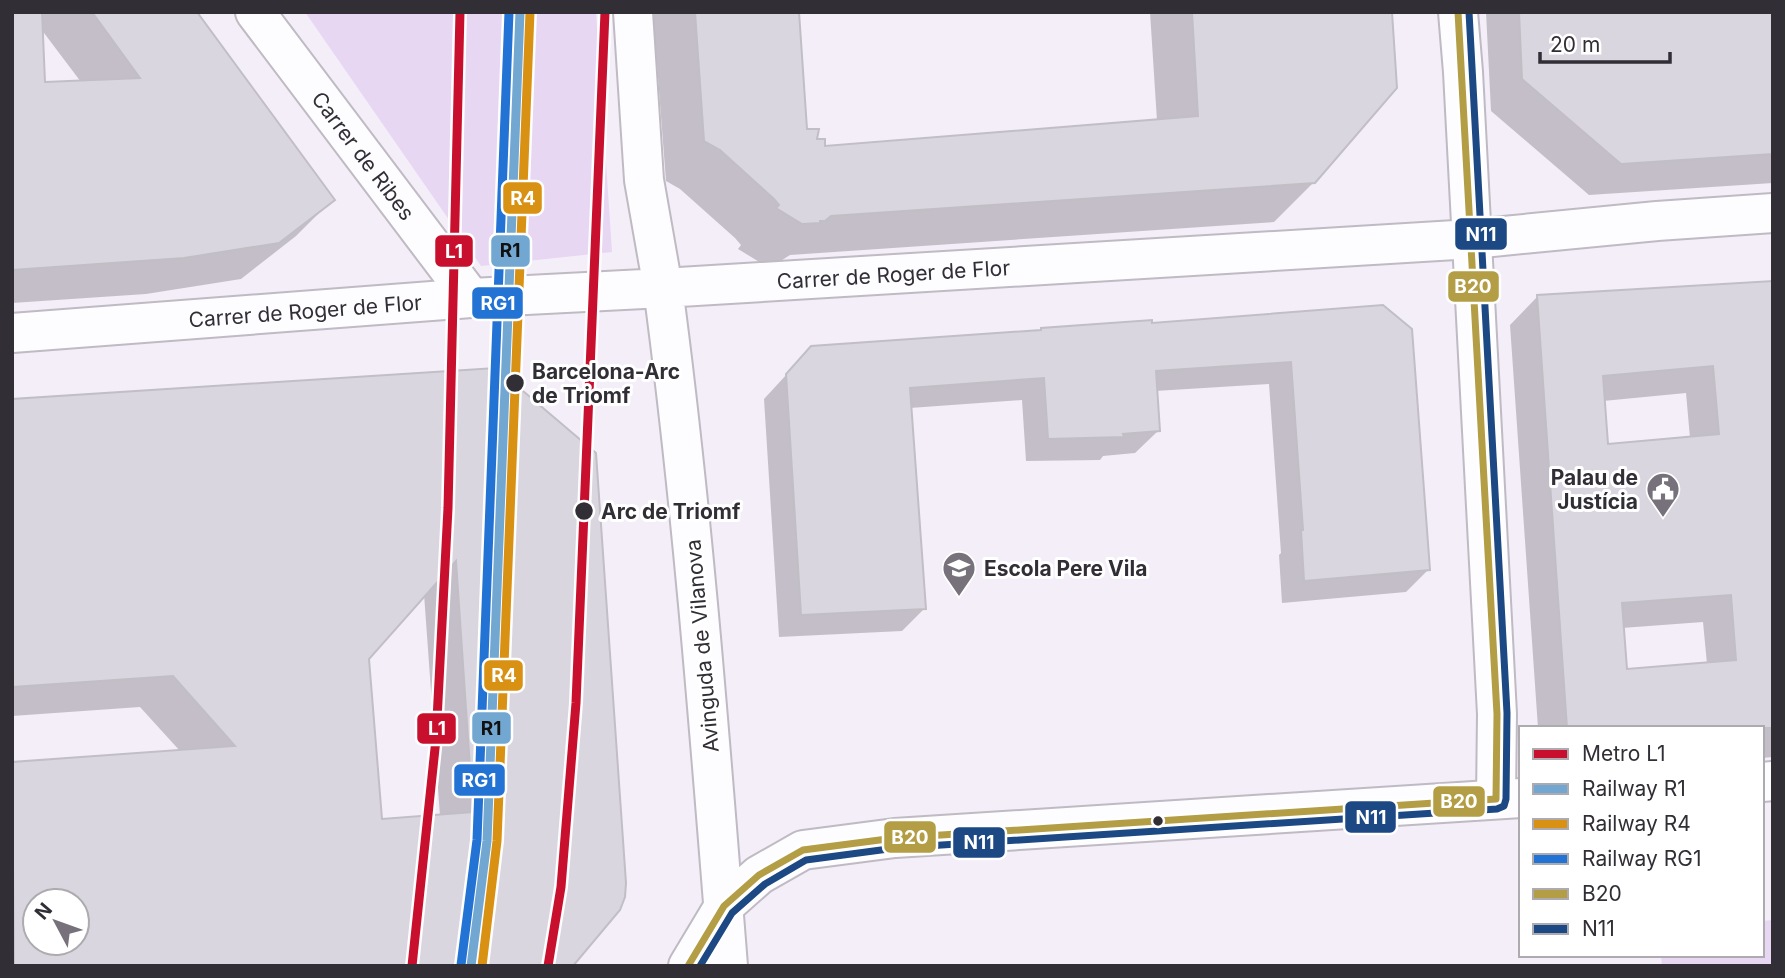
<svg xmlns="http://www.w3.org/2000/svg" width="1785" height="978" viewBox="0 0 1785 978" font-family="Inter,sans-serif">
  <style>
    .green { fill: #e7d7f2 }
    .shadow { fill: #0003; fill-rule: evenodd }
    .building { fill: #dad6df; stroke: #c2bec6; stroke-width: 2; fill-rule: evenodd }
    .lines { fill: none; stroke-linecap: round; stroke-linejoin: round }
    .street-casing { stroke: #bfbac3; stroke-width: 42 }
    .secondary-casing { stroke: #bfbac3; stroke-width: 42 }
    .street { stroke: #fdfcfe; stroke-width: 38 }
    .secondary { stroke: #fdfcfe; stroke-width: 38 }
    .bus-1-casing { stroke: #fff; stroke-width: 12 }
    .bus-2-casing { stroke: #fff; stroke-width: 12 }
    .bus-1 { stroke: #b39e46; stroke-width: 7 }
    .bus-2 { stroke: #1c4883; stroke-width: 7 }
    .rail-1-casing { stroke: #fff; stroke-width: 14 }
    .rail-2-casing { stroke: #fff; stroke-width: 14 }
    .rail-3-casing { stroke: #fff; stroke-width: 14 }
    .rail-1 { stroke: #72a7d1; stroke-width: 9 }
    .rail-2 { stroke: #d99113; stroke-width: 9 }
    .rail-3 { stroke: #2373d5; stroke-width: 9 }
    .metro-1-casing { stroke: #fff; stroke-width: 14 }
    .metro-1 { stroke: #c8102e; stroke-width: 9 }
    .stop-dot { fill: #322e36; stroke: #fff; stroke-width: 2.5 }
    .labels { text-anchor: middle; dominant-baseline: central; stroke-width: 6; stroke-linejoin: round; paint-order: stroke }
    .street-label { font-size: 21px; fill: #322e36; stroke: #fff }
    .stop-label { font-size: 21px; font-weight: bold; fill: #322e36; stroke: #fff; text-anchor: start }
    .poi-label { font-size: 21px; font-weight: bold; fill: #322e36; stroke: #fff; text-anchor: end }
    .line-badge { stroke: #fff; stroke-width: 2.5 }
    .badge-label { font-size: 19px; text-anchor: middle; font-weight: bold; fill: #fff }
    .pale-badge-label { font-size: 19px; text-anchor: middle; font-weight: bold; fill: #111 }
  </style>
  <rect width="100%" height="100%" fill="#f4eef9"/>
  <path class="green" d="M305 12H596L612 252 481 266Z
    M1773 920V966H1662L1661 955H1762V921Z"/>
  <path class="shadow" d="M12 12H195L333 199 296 236 241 279 146 294 12 303ZM41 29 81 82 44 84Z
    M653 12H798L806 131 823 148 1157 121 1150 12H1391L1314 182 1274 222 790 255 779 262 761 263 738 249 741 245 735 238 680 189 666 181Z
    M1486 12H1773V183L1589 195 1491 111Z
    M1773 283V757L1762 758V728H1538L1510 325 1537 297ZM1686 393 1690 438 1606 446 1603 401ZM1703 622 1707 664 1625 671 1622 628Z
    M1382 307 1429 569 1406 592 1282 603 1279 555 1281 553 1269 384 1155 391 1158 431 1135 453 1103 456 1100 460 1026 461 1022 400 910 408 925 608 902 631 779 637 764 399 811 348Z
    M495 369 571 966H12V764L180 751 140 707 12 716V401ZM424 594 440 816 381 821 367 658ZM35 901H77V943H35Z"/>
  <path class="building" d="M12 12H42L45 82 140 78 92 12H197L335 200 279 243 184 258 12 270Z
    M695 12H799L807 129H819L817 139H825V146L1198 116 1192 12H1392L1397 88 1315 183 831 216 825 221H820V223L802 224 776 208 779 205 774 199 720 150 704 141Z
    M1519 12H1773V154L1621 164 1522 79Z
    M1773 281V728H1567L1537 295ZM1713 366 1719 434 1608 444 1603 376ZM1731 595 1736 660 1627 669 1622 603Z
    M1383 305 1412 329 1430 570 1304 581 1301 530H1303L1291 362 1156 371 1160 431 1123 434 1124 437 1048 439 1044 378 910 388 926 609 801 615 786 374 811 346 1041 330V328L1152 320V323Z
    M496 368 596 453 626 883 625 897 620 910 573 966H14L12 762 235 746 173 676 12 687V399ZM456 561 473 812 382 819 369 659ZM35 901H77V943H35Z"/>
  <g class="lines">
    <defs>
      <g id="street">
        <path id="s1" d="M255 12 471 298"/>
        <path d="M1458 12 1463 72 1497 714 1496 799"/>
        <path id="s2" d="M12 333 471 298 663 288 644 180 633 12"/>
      </g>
      <g id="secondary">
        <path d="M1762 782 1773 781"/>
        <path d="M688 966 724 906 759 875 803 850 895 838 1521 798"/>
        <path id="s3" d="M728 966C710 739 693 513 663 288L1472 239 1657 221 1773 213"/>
      </g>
    </defs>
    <use href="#street" class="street-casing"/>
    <use href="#secondary" class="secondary-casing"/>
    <use href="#street" class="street"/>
    <use href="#secondary" class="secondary"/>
    <defs>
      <path id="bus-1" d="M688 966 724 906 759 875 803 850 895 838 1496 799 1497 714 1458 12"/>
      <path id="bus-2" d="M700 966 732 913 765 884 806 860 896 848 1497 809 1504 806 1506 799 1507 713 1469 12"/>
    </defs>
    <use href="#bus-1" class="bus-1-casing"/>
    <use href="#bus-2" class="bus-2-casing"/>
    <use href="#bus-1" class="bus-1"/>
    <use href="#bus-2" class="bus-2"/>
    <defs>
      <path id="rail-1" d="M471 966 487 841 520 12"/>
      <path id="rail-2" d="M482 966 497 841 530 12"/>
      <path id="rail-3" d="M461 965 477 840 509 12"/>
    </defs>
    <use href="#rail-1" class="rail-1-casing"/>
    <use href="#rail-2" class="rail-2-casing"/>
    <use href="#rail-3" class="rail-3-casing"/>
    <use href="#rail-1" class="rail-1"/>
    <use href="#rail-2" class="rail-2"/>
    <use href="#rail-3" class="rail-3"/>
    <defs>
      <path id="metro-1" d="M412 966 436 739 448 508 460 12
        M548 966 561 887 576 703 605 12"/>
    </defs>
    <use href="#metro-1" class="metro-1-casing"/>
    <use href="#metro-1" class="metro-1"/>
  </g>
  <defs>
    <symbol id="civic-pin" viewBox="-11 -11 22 30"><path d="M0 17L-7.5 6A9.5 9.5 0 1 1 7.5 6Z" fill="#76717a" stroke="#fff"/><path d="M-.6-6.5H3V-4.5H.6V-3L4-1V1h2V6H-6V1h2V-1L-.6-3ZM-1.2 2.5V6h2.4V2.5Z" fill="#fff"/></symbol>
    <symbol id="school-pin" viewBox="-11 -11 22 30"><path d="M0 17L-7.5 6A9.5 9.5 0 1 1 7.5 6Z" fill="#76717a" stroke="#fff"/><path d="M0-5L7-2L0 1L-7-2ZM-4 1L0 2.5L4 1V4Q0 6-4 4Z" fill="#fff"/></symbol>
  </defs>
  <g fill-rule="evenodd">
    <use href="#civic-pin" x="1644" y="470" width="38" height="52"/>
    <use href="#school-pin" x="940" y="549" width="38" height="52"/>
  </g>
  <g class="stop-dot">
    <circle cx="515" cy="383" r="10"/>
    <circle cx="584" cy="511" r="10"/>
    <circle cx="1158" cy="821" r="6"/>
  </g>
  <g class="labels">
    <g class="street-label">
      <text stroke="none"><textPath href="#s1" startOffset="180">Carrer de Ribes</textPath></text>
      <text stroke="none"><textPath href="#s3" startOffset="912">Carrer de Roger de Flor</textPath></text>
      <text stroke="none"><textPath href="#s2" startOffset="294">Carrer de Roger de Flor</textPath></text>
      <text transform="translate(702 646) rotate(-95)">Avinguda de Vilanova</text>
    </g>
    <g class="stop-label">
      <text x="532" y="371">Barcelona-Arc<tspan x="532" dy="24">de Triomf</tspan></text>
      <text x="601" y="511">Arc de Triomf</text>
    </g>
    <g class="poi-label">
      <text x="1638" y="477">Palau de<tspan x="1638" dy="24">Justícia</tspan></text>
      <text x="984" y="568" text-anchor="start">Escola Pere Vila</text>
    </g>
  </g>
  <g class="line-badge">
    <rect x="502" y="181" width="41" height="34" rx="7" fill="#d99113"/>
    <rect x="1454" y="217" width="54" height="34" rx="7" fill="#1c4883"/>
    <rect x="490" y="234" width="41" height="34" rx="7" fill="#72a7d1"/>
    <rect x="434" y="234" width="40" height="34" rx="7" fill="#c8102e"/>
    <rect x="1447" y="270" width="53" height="33" rx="7" fill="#b39e46"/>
    <rect x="471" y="286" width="53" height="34" rx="7" fill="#2373d5"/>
    <rect x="483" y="659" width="41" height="33" rx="7" fill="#d99113"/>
    <rect x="471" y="711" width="41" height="34" rx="7" fill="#72a7d1"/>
    <rect x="416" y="712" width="41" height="33" rx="7" fill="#c8102e"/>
    <rect x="453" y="763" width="53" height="34" rx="7" fill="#2373d5"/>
    <rect x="1432" y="785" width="54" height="33" rx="7" fill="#b39e46"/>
    <rect x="1344" y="800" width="53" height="34" rx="7" fill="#1c4883"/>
    <rect x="883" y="820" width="54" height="34" rx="7" fill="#b39e46"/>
    <rect x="952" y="826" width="54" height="33" rx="7" fill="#1c4883"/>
  </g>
  <g class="badge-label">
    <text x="523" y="205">R4</text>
    <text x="1481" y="241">N11</text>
    <text x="454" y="258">L1</text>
    <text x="1473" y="293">B20</text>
    <text x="498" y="310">RG1</text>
    <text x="504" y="682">R4</text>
    <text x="437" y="735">L1</text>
    <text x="479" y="787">RG1</text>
    <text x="1459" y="808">B20</text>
    <text x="1371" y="824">N11</text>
    <text x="910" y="844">B20</text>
    <text x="979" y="849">N11</text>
  </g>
  <g class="pale-badge-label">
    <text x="510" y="257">R1</text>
    <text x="491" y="735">R1</text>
  </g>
  <rect width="1785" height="978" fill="none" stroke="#322e36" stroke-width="28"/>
  <rect x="1519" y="726" width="245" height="231" fill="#ffffff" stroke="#adabaf" stroke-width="2"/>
  <rect x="1533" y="749" width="35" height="10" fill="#c8102e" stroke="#adabaf" stroke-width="2"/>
  <text x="1582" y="761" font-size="21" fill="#322e36">Metro L1</text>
  <rect x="1533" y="784" width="35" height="10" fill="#72a7d1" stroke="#adabaf" stroke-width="2"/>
  <text x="1582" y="796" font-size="21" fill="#322e36">Railway R1</text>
  <rect x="1533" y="819" width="35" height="10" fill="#d99113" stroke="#adabaf" stroke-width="2"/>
  <text x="1582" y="831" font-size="21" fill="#322e36">Railway R4</text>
  <rect x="1533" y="854" width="35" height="10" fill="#2373d5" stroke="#adabaf" stroke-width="2"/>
  <text x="1582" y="866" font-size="21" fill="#322e36">Railway RG1</text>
  <rect x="1533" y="889" width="35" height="10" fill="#b39e46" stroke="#adabaf" stroke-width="2"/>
  <text x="1582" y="901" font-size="21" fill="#322e36">B20</text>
  <rect x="1533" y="924" width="35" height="10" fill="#1c4883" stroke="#adabaf" stroke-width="2"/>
  <text x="1582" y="936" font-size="21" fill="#322e36">N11</text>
  <g transform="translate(56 922) rotate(311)"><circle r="33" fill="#ffffff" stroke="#adabaf" stroke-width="2"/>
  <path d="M0-5L12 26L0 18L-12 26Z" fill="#76717a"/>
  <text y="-10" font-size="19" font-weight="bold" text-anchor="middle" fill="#322e36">N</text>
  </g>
  <path d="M1540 52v10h130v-10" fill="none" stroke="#322e36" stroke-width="3.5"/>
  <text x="1550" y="52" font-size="21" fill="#322e36" stroke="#ffffff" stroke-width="5" paint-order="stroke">20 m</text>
</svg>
